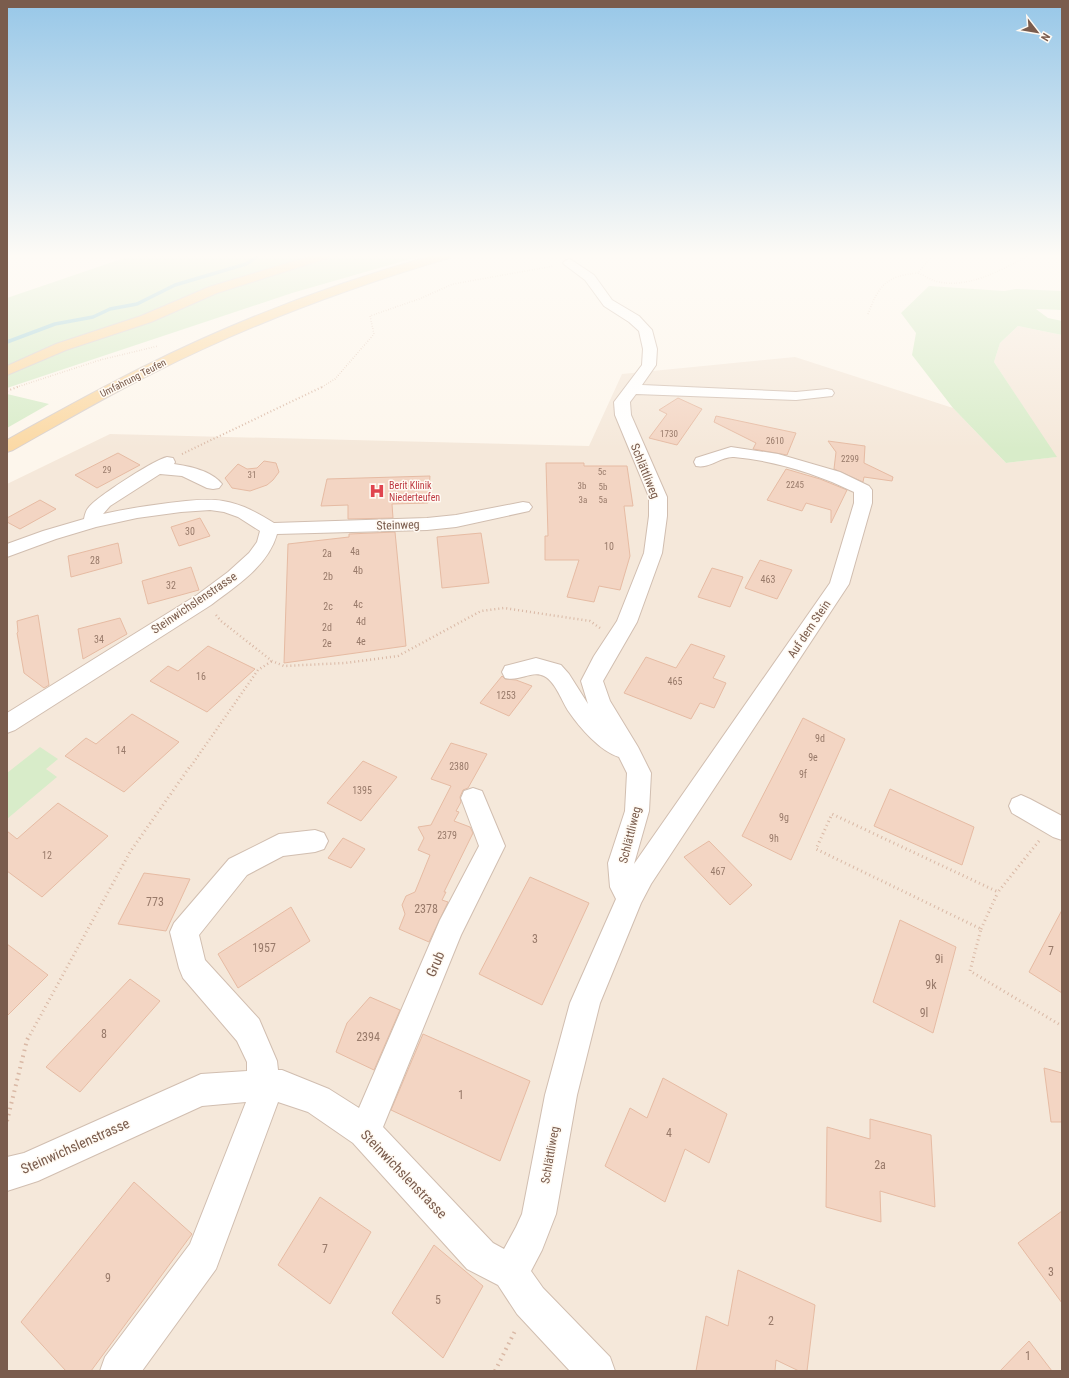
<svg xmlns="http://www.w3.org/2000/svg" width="1069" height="1378" viewBox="0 0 1069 1378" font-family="'Roboto Condensed',sans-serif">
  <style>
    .residential { fill: #f5e8da }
    .green { fill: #d8ecc9 }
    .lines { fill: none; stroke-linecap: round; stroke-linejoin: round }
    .stream { stroke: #a5d3da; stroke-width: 3.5 }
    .building { fill: #f3d5c3; stroke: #e6bba3 }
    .minor-casing { stroke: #d1beb0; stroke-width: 2 }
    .major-casing { stroke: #dad1cd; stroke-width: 2 }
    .path-far4 { stroke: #d9b8a5; stroke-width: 1.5; stroke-dasharray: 0.5 2; stroke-linecap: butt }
    .path-far3 { stroke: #d9b8a5; stroke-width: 2; stroke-dasharray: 1 2.5; stroke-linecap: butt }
    .path-far2 { stroke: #d9b8a5; stroke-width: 2.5; stroke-dasharray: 1 3; stroke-linecap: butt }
    .path-far1 { stroke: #d9b8a5; stroke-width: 3; stroke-dasharray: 1 3.5; stroke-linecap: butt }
    .path { stroke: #d9b8a5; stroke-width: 4; stroke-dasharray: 1.5 4.5; stroke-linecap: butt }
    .minor { fill: #fff; fill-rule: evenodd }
    .major { fill: #fbd9a5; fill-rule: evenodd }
    .labels { text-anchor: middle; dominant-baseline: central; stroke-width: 3; stroke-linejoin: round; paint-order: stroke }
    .far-number-label { font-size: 9px; fill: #987a6a }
    .far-street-label { font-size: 10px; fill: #7a5c4d; stroke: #fffaf3 }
    .far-health-label { font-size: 10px; fill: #be3a42; stroke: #fffaf3; text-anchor: start }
    .number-label { font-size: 10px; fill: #987a6a }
    .street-label { font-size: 12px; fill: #7a5c4d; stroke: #fffaf3 }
    .near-number-label { font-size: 12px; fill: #987a6a }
    .near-street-label { font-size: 14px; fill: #7a5c4d; stroke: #fffaf3 }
  </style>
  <rect width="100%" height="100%" fill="#fdf6ec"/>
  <path class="residential" d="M1018 326 1062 335V1371H7V484L110 434 589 446 622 374 795 357 953 408 1006 463 1056 457 994 362 1000 343Z"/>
  <path class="green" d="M130 256H421L292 293 7 388V298Z
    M929 286 1004 291 1016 289 1062 291V310L1036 309 1048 318 1062 321V335L1018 326 1000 343 994 362 1057 457 1006 463 953 408 912 355 916 333 901 313Z
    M7 394 49 404 7 428Z
    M40 747 58 759 46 769 57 777 7 819V773Z"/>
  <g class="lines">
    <path class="stream" d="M7 342 55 324 93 317 110 309 137 304 175 285 246 264 258 256"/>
  </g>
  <path class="building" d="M678 398 702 409 677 445 649 438 667 414 659 410Z
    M716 416 796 433 787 455 753 449 756 443 714 422Z
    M828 441 865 446 864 463 893 477 892 481 864 477 863 482 834 469 836 452Z
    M118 453 140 465 97 488 75 475Z
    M264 461 276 463 279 472 273 480 267 485 250 491 232 488 225 478 238 464 247 469 257 468Z
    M546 463H584V466H627L633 506H624L630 556 620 590 599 586 594 602 567 597 579 560H545V536H548Z
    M786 469 820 479 847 490 831 523V510L806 503 802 511 767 500Z
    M430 476 428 503 392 504 393 518 348 519V505L321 506 327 479Z
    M40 500 56 509 20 529 7 522V518Z
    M200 518 210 536 179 546 171 527Z
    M395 532 406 646 284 663 288 544 349 537V534Z
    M481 533 489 583 442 588 437 537Z
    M118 543 122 563 71 577 68 556Z
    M760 560 792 570 777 599 745 588Z
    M191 567 199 590 148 604 142 581Z
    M712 568 743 577 730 607 698 597Z
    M38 615 49 685 44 688 24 673 17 633 18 632 17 621Z
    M120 618 127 634 83 659 78 629Z
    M691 644 725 656 713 678 726 683 714 708 700 703 691 719 624 693 646 657 676 668Z
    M208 646 255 669 207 712 150 681 168 666 178 671Z
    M502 676 505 679 516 680 532 686 509 716 480 703Z
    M132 714 179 742 124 792 65 756 86 738 96 744Z
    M803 718 845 739 791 860 742 836Z
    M451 743 487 754 468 788 463 790 460 797 461 802 456 811 459 812 454 821 470 827 473 833 444 892H446L442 900 448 902 429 942 399 929 405 914 402 905 406 896 415 892 430 855 418 850 424 838 418 827 431 825 451 786 431 779Z
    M363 761 397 777 361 821 327 803Z
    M890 789 974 827 962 865 874 826Z
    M58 803 108 836 42 897 7 871V831L17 839Z
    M343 838 365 849 351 868 328 858Z
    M709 841 752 885 730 905 684 857Z
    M144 873 190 879 166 931 118 924Z
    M530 877 589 903 542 1005 479 974Z
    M291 907 310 941 238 988 218 954Z
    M1062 910V993L1029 972Z
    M900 920 956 947 933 1033 873 1002Z
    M7 944 48 975 7 1016Z
    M130 979 160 1001 80 1092 46 1067Z
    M370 997 400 1010 374 1070 336 1052 347 1023Z
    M423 1034 530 1081 500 1161 391 1110Z
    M1044 1068 1062 1073V1122H1051Z
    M663 1078 727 1114 709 1163 685 1149 665 1202 605 1166 630 1108 647 1118Z
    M870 1119 931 1135 935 1207 880 1191 881 1222 826 1207 827 1127 870 1139Z
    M134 1182 192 1234 91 1371H66L21 1322Z
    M320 1197 371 1232 330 1304 278 1265Z
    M1062 1211V1303L1018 1243Z
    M434 1245 483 1286 443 1358 392 1313Z
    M738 1270 815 1305 807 1371H799L776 1360 775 1371H696L706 1316 728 1326Z
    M1029 1341 1052 1371H1000Z"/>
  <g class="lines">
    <defs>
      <path id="minor" d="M569 259 573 261 594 275 612 300 639 316 652 330 657 349 656 365 642 385 796 392 827 389 832 390 834 393 832 396 796 400 636 394 630 402 631 415 667 497V516L662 553 637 622 603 681 610 701 638 747 651 773 649 811 634 864 830 583 854 503V492C817 474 776 461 734 457 721 456 710 469 696 466L694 462 696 458 731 447 778 454 840 472 869 486 872 490V503L849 584 651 884 641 903 600 1003 577 1095 556 1214 542 1250 531 1271 543 1288 610 1357 615 1371H570L517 1314 498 1285 467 1269 353 1143 308 1112 278 1102 216 1269 142 1371H100L105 1357 190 1244 246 1102 202 1106 38 1181 7 1191V1157L24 1153 201 1074 247 1071V1062L237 1041 183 978 179 968 170 932 174 923 229 859 279 834 315 830 324 833 328 841 324 849 315 852 283 856 247 875 199 935 205 960 259 1019 277 1061 278 1070H282L329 1089 359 1108 440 920 479 846 461 798 464 791 473 788 482 791 505 846 461 935 383 1127 493 1243 504 1249 516 1227 522 1214 545 1095 570 1003 616 899 610 887 608 863 625 811 627 773 619 757C600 751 580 728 569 712 562 702 556 682 544 676 532 670 519 682 505 678L502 672 505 666 536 658 561 665 569 674 588 704 581 681 594 656 617 621 644 553 649 516V497L615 415 614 402 642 365 643 349 639 331 629 322 604 306 585 280 565 265 563 263 565 261Z
        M167 457 173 458 175 462 174 464C189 466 212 471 222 484L219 488 213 489 207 488 182 476 160 474 110 506 103 514C130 508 158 504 186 501 198 500 211 499 223 501 242 504 258 513 274 523L427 518 456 515 523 502 529 503 532 507 529 511 456 527 427 530 277 534C268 566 236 586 211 605L15 730 7 733V713L197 595 228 572 249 553 257 542 260 531 238 517 224 512 210 510 181 512 137 518 96 527 56 539 7 557V544L43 531 84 519C85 514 86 510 89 507 98 496 154 460 167 457Z
        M1021 795 1030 799 1062 816V840L1053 837 1012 813 1009 806 1012 799Z"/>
      <path id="major" d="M311 256H330L328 258 217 293 151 322 66 350 7 375V366L56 344 141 316 209 287Z
        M431 256H451L449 258C347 288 248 325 153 373 105 397 59 424 13 450L7 452V440C52 415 97 390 143 367 235 321 332 284 431 256Z"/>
    </defs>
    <use href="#minor" class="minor-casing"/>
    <use href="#major" class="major-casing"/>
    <path class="path-far4" d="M932 256 918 273C924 275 929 279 935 281 967 290 1001 270 1028 256
      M7 257 12 256
      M868 314C879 285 886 276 918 273
      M17 387 100 360 158 346
      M322 387 335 379 374 334 370 316 419 299 453 284 554 266"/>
    <path class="path-far3" d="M7 391 20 386
      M182 454 324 386"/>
    <path class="path-far2" d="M216 615 221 621 272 661 284 666 345 663 398 656 481 611 504 608 590 621 600 628
      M191 766 258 670 272 661"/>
    <path class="path-far1" d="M1039 841 998 892 832 814 816 849 981 929 970 971 1062 1026
      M981 929 998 892
      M30 1035 130 852 191 765"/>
    <path class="path" d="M7 1121 27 1040 30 1034
      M495 1371 516 1329"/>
    <use href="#minor" class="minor"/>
    <use href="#major" class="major"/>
  </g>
  <linearGradient id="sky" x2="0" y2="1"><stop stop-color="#97c7e8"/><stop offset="0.57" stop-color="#fefbf6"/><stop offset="1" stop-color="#fefbf6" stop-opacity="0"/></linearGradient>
  <rect width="1069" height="449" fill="url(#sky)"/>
  <defs>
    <symbol id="hospital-bare" viewBox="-9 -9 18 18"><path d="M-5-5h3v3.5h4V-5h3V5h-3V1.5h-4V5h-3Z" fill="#e0444e" stroke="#fffaf3" stroke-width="2.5" paint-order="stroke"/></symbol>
  </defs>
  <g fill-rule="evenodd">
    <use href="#hospital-bare" x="366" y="480" width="22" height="22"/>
  </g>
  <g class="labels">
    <g class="far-number-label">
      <text x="669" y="434">1730</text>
      <text x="775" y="441">2610</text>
      <text x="850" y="459">2299</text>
      <text x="107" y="470">29</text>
      <text x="602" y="472">5c</text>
      <text x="252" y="475">31</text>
      <text x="795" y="485">2245</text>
      <text x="582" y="486">3b</text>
      <text x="603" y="487">5b</text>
      <text x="583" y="500">3a</text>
      <text x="603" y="500">5a</text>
    </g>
    <g class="far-street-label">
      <text transform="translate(133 378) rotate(-27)">Umfahrung Teufen</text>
    </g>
    <g class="far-health-label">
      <text x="389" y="485">Berit Klinik<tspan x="389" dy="12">Niederteufen</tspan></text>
    </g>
    <g class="number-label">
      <text x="190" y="531">30</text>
      <text x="609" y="546">10</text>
      <text x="355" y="551">4a</text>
      <text x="327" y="553">2a</text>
      <text x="95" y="560">28</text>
      <text x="358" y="570">4b</text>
      <text x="328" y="576">2b</text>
      <text x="768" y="579">463</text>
      <text x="171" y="585">32</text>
      <text x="358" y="604">4c</text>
      <text x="328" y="606">2c</text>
      <text x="361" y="621">4d</text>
      <text x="327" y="627">2d</text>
      <text x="99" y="639">34</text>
      <text x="361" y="641">4e</text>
      <text x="327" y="643">2e</text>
      <text x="201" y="676">16</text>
      <text x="675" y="681">465</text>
      <text x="506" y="695">1253</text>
      <text x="820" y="738">9d</text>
      <text x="121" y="750">14</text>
      <text x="813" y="757">9e</text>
      <text x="459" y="766">2380</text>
      <text x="803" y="774">9f</text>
      <text x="362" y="790">1395</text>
      <text x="784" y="817">9g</text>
      <text x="447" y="835">2379</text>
      <text x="774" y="838">9h</text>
      <text x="47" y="855">12</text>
      <text x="718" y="871">467</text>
    </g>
    <g class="street-label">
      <text transform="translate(645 471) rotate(68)">Schlättliweg</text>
      <text transform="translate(398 525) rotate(-2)">Steinweg</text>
      <text transform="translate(194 603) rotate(-34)">Steinwichslenstrasse</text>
      <text transform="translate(809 629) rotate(-56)">Auf dem Stein</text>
      <text transform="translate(630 835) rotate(-76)">Schlättliweg</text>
      <text transform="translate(550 1155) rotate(-80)">Schlättliweg</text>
    </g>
    <g class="near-number-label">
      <text x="155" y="902">773</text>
      <text x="426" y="909">2378</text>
      <text x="535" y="939">3</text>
      <text x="264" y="948">1957</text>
      <text x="1051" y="951">7</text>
      <text x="939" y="959">9i</text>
      <text x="931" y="985">9k</text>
      <text x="924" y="1013">9l</text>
      <text x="104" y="1034">8</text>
      <text x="368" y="1037">2394</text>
      <text x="461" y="1095">1</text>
      <text x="669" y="1133">4</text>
      <text x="880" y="1165">2a</text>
      <text x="325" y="1249">7</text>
      <text x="1051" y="1272">3</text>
      <text x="108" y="1278">9</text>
      <text x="438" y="1300">5</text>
      <text x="771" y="1321">2</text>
      <text x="1028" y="1356">1</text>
    </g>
    <g class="near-street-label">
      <text transform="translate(435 964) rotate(-67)">Grub</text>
      <text transform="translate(75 1146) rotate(-24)">Steinwichslenstrasse</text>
      <text transform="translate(404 1174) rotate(46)">Steinwichslenstrasse</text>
    </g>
  </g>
  <rect width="1069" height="1378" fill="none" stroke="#7a5c4d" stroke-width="16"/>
  <g transform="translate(1037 32) rotate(121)" stroke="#fffaf3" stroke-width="3" paint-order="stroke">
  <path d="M0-3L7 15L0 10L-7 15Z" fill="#7a5c4d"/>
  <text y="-6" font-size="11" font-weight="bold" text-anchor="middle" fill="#7a5c4d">N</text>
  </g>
</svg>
